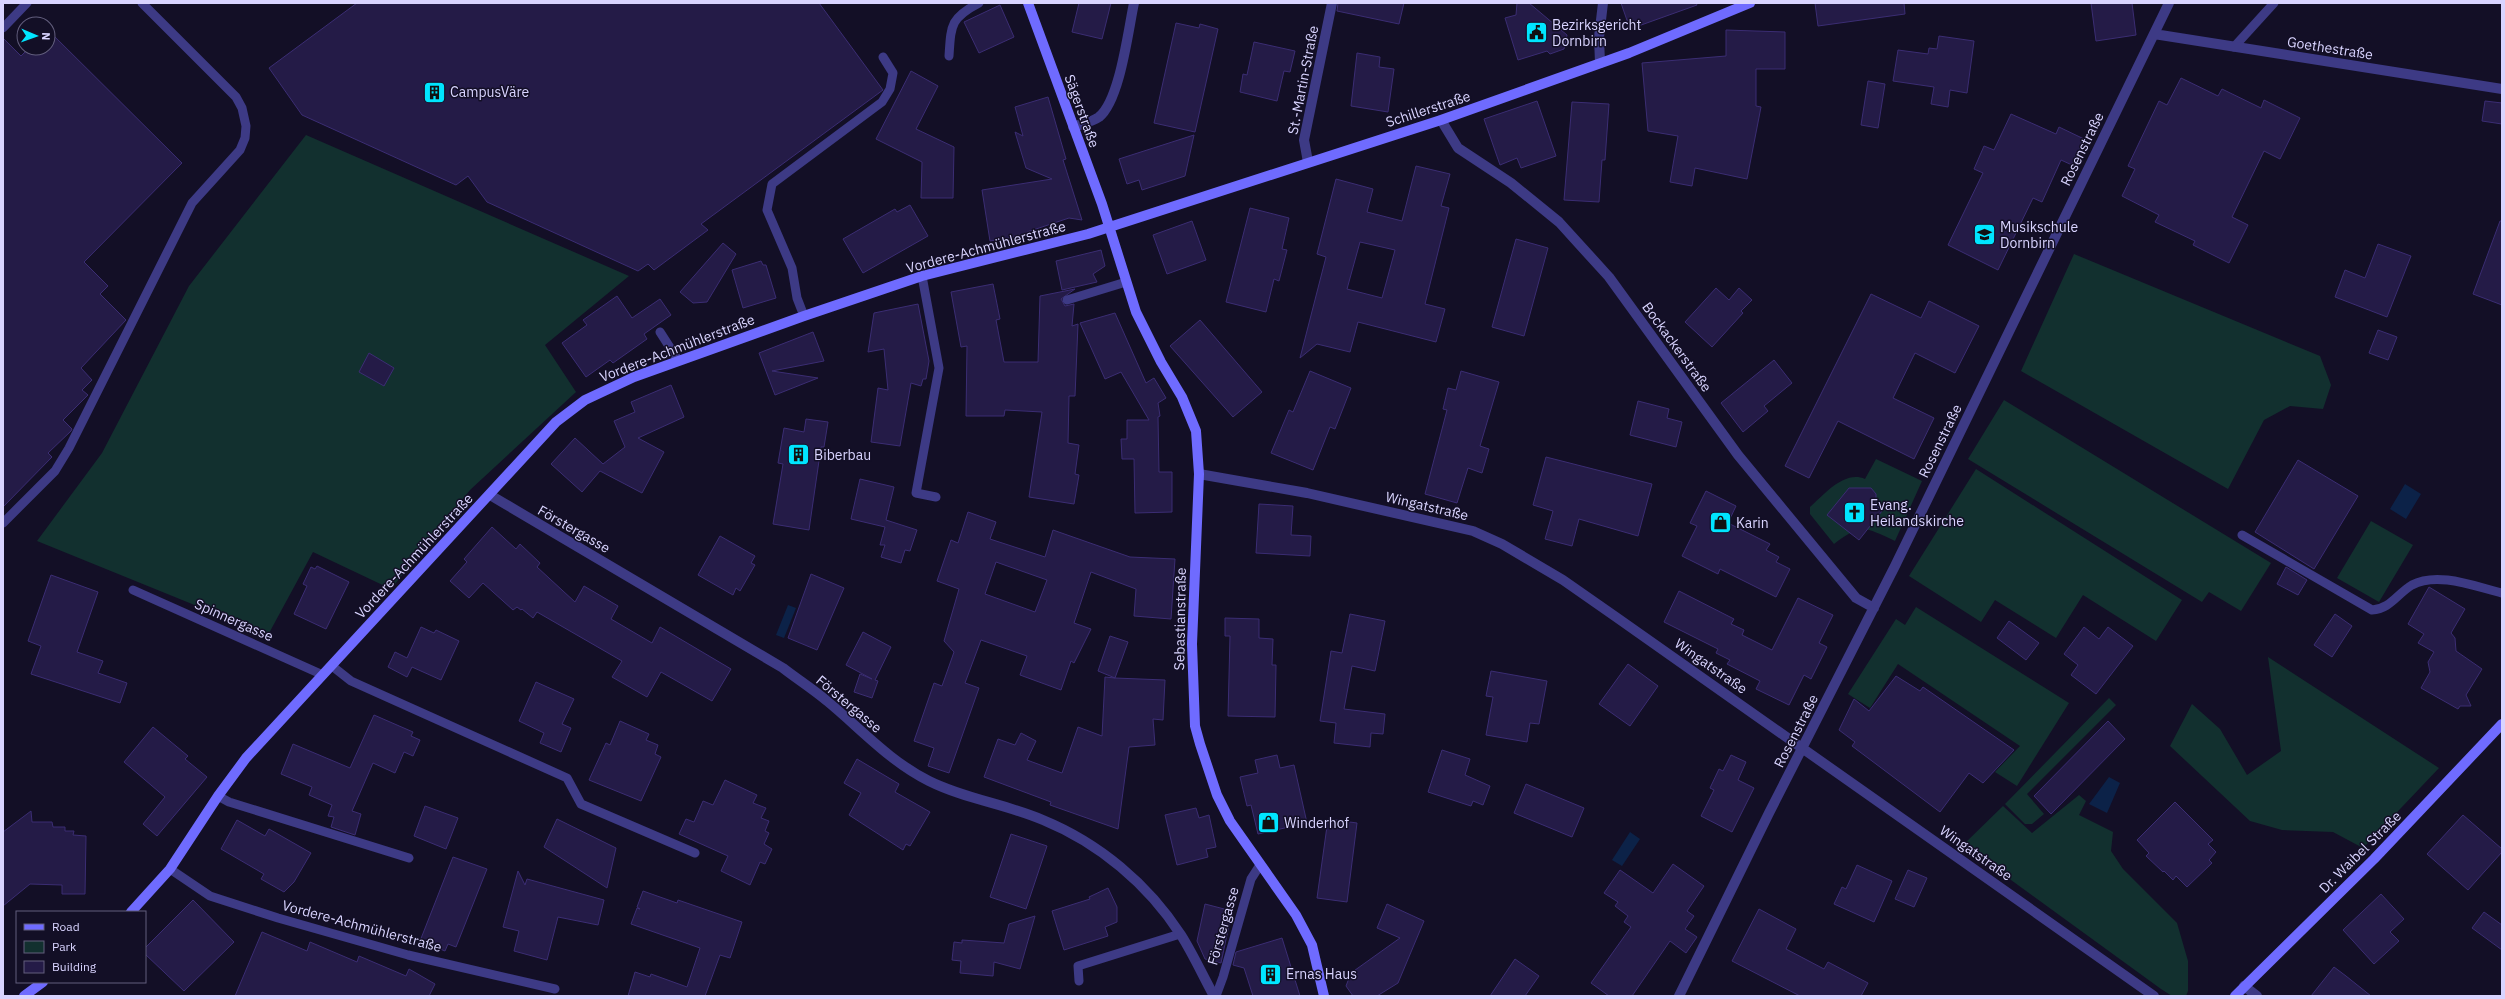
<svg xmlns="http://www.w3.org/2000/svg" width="2505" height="999" viewBox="0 0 2505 999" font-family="'IBM Plex Sans',sans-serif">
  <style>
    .green { fill: #12302f }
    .water { fill: #0c2248 }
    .building { fill: #241b47; stroke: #3b2d73; fill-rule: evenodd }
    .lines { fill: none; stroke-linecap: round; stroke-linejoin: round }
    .lane { stroke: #3d3a85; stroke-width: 9 }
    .street { stroke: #3d3a85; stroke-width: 10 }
    .secondary { stroke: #6f6bff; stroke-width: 10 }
    .labels { text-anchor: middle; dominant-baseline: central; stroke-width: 3; stroke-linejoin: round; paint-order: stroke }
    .poi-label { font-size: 14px; fill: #d9d4ff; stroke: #130f26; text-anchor: start }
    .street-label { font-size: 14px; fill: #d9d4ff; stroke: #130f26 }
  </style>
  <rect width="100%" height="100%" fill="#130f26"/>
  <path class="green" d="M306 135 629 276 545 345 576 392 470 490 391 589 313 552 268 635 37 541 102 453 189 286Z
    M2074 254 2320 356 2331 385 2323 409 2290 406 2264 420 2228 489 2021 371Z
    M2004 400 2271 563 2241 611 2209 592 2202 602 1968 459Z
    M1876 459 1922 481 1895 541C1864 527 1862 523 1834 544L1810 514V507C1824 495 1844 470 1865 479Z
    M1976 469 2182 600 2156 641 2083 595 2056 638 1995 600 1981 622 1909 576Z
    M2371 521 2413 545 2379 602 2337 578Z
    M1916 607 2069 703 2017 786 1995 772 2020 746 1898 664 1870 708 1848 694 1896 619 1905 625Z
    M2268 657 2439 768 2363 848 2333 832 2282 830 2250 821 2170 746 2192 704 2220 729 2247 775 2281 751Z
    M2109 698 2116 705 2027 794 2044 814 2032 824H2025L2005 804Z
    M2079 795 2086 801 2079 815 2113 832 2111 851 2123 869 2177 923 2188 961V991L2186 996H2172L2161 989 1963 845 2003 806 2032 833Z"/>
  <path class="water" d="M2405 484 2421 494 2406 519 2390 509Z
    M788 605 796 608 784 638 776 635Z
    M2109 777 2120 783 2107 813 2089 804Z
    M1630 832 1640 839 1622 866 1612 860Z"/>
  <path class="building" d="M357 3H819L883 90 701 224 708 230 654 270 648 264 638 271 487 202 468 176 456 185 302 115 269 68Z
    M1079 3H1111L1102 39 1072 32Z
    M1338 3H1404L1399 24 1337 11Z
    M1517 3H1529L1567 35 1564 49 1550 54 1547 51 1518 60 1505 18 1516 15Z
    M1621 3H1696L1697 5 1630 29Z
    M1815 3H1904L1905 14 1818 26Z
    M2091 3H2132L2136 35 2096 41Z
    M1000 5 1014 37 979 53 964 22Z
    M1176 23 1199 28 1200 24 1218 29 1195 132 1154 123Z
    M48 30 182 163 84 262 108 286 100 294 126 320 81 368 92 380 82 390 88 395 63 420 72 429 71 431 48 453 52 457 3 507V38L21 56 29 48H48Z
    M1726 30 1785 32V69H1756V106L1761 107 1747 179 1695 168 1692 186 1670 182 1678 136 1648 131 1642 63 1726 56Z
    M1939 36 1974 41 1967 93 1950 90 1948 107 1931 104 1934 87 1893 81 1898 50 1928 54 1929 48 1937 49Z
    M1254 42 1295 51 1290 72 1284 71 1277 101 1240 92 1243 74 1247 75Z
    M1357 53 1380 57 1379 67 1394 69 1388 112 1351 106Z
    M911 71 938 86 916 129 954 147 953 198H921L922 162 876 139Z
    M2181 78 2218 96 2222 89 2261 108 2264 100 2300 118 2280 159 2264 151 2232 217 2248 225 2229 263 2193 245 2195 241 2155 222 2159 215 2122 196 2135 169 2128 166 2159 101 2167 105Z
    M1868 81 1885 84 1878 128 1861 125Z
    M1048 97 1066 159 1063 160 1082 220 1069 218 1027 232V235L990 241 982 190 1052 179 1026 168 1015 132 1023 136 1015 107Z
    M1537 101 1556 156 1521 168 1517 158 1500 165 1484 119Z
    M2485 101 2502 103V124L2482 121Z
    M1572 102 1609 104 1605 160H1602L1599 202 1564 200Z
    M2011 114 2056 134 2059 127 2084 139 2072 165 2061 160 2042 202 2033 198 1998 270 1948 245 1983 173 1974 169 1984 146 1994 150Z
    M1194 135 1185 176 1142 190 1139 180 1127 184 1119 159Z
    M1416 166 1450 174 1441 206 1449 208 1425 304 1445 309 1436 342 1358 322 1350 352 1317 344 1300 358 1326 257 1317 254 1336 179 1373 189 1367 212 1402 221ZM1360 242 1395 250 1382 298 1347 289Z
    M910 205 928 236 863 273 843 239 895 209 897 212Z
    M1250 208 1289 218 1282 249 1287 250 1279 281 1274 279 1266 312 1226 302Z
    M1192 221 1206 260 1167 274 1153 235Z
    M2500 221H2502V305L2473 294Z
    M1516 239 1548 248 1524 336 1492 327Z
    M723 243 736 254 707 302 693 303 680 292Z
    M2378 244 2411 256 2387 317 2335 297 2345 270 2365 278Z
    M1101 250 1105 266 1093 274 1097 282 1062 290 1056 261Z
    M761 261 763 265H766L776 298 743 308 732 270Z
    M993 284 1000 319 996 320 1004 362H1038L1040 296 1075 289 1061 299 1065 306 1074 304 1072 326 1078 324 1075 396H1069L1068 443 1079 445 1075 474 1079 475 1074 504 1029 497 1042 412 1005 410 1004 416H966L967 346 961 347 951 292Z
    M1716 288 1729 300 1739 288 1752 300 1741 311 1743 313 1712 347 1685 322Z
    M1871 294 1921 318 1929 301 1979 326 1955 373 1915 353 1893 398 1934 418 1914 459 1838 421 1809 478 1785 466Z
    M617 296 632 318 660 299 671 315 644 334 647 339 613 363 610 360 586 377 562 343 587 325 583 320Z
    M918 304 929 361 926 379H923L921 386 911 383 900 446 871 442 878 388 888 390 884 349 868 352 874 313Z
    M1115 313 1146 383 1154 378 1166 398 1158 403 1160 416 1158 417 1159 472H1172V512L1135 513 1134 459H1122L1121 439H1127V420H1149L1121 372 1105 379 1080 323Z
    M1200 320 1262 392 1233 417 1170 346Z
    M2378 330 2397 337 2388 360 2369 353Z
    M813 332 824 361 772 371 818 378 775 395 759 353Z
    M369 353 394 368 384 386 359 372Z
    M1774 360 1792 383 1764 406 1768 411 1743 432 1721 403Z
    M1310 371 1351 388 1335 429 1330 427 1313 470 1271 453 1289 410 1293 412Z
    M1461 371 1499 382 1480 446 1489 449 1482 473 1468 468 1457 503 1425 494 1447 410 1443 409 1448 388 1456 390Z
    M671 385 684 417 638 438 664 452 642 493 600 471 582 492 551 464 575 438 603 464 625 447 614 421 635 412 631 402Z
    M1638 401 1669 409 1667 418 1682 422 1676 447 1630 435Z
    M806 419 828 422 824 447H821L809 530 773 524 783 464 778 463 784 428 804 432Z
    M1546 457 1652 484 1638 536 1579 519 1572 546 1545 539 1553 511 1533 505Z
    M2298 460 2358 496 2314 569 2255 532Z
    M860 479 894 487 886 520 917 530 910 551 905 550 901 563 881 557 885 545H880L885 527 851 519Z
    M1849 488H1871L1876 494V505L1882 511 1859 540 1827 515Z
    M1706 491 1736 506 1728 523 1770 544 1766 550 1779 557 1776 562 1790 569 1776 597 1720 569 1718 574 1682 556 1697 526 1690 523Z
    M1259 504 1293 506 1291 535 1311 536 1310 556 1256 553Z
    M968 512 996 522 990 539 1045 557 1053 530 1130 557 1175 559 1171 619 1134 616 1136 589 1091 572 1074 623 1091 629 1074 663 1071 661 1061 690 1020 675 1027 656 981 640 965 683 979 688 949 773 928 766 934 748 914 741 934 683 942 686 954 652 944 641 959 589 937 581 951 540 958 543ZM996 562 1047 580 1035 612 985 594Z
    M492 527 516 549 520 544 540 563 537 567 575 602 584 586 618 606 611 619 652 643 660 627 731 669 712 701 661 672 647 697 612 677 622 661 537 612 533 618 522 609 521 610 517 607 513 610 483 583 469 598 450 581 467 562 464 559Z
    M720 536 755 556 751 563 755 565 740 591 736 588 733 595 698 575Z
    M317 566 349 582 326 629 294 614 307 586 303 584 311 567 315 569Z
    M2286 567 2307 580 2298 595 2277 584Z
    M811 574 844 588 817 650 788 638Z
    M51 575 98 592 77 652 103 661 98 673 127 683 120 703 31 674 41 646 28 641Z
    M2429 587 2465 609 2451 633 2455 638 2456 651 2482 669 2466 695 2471 706H2460L2458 709 2421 688 2430 672 2428 662 2434 652 2418 643 2424 634 2408 624Z
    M1679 591 1734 619 1731 624 1744 630 1742 635 1772 650 1798 598 1833 615 1819 643 1827 647 1811 679 1804 675 1789 705 1756 689 1760 681 1727 664 1730 660 1716 653 1718 649 1664 622Z
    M1350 614 1385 621 1375 671 1352 666 1344 709 1385 714 1383 734 1371 733 1370 747 1334 743 1336 723 1320 721 1331 651 1342 653Z
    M2335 614 2352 626 2332 657 2314 645Z
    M1225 618 1259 619V638L1273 639 1272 665H1276L1275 717 1228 716 1230 636H1225Z
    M2009 621 2039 643 2026 660 1997 638Z
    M421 627 434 633 436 630 459 641 441 680 412 667 407 677 388 667 395 652 407 658Z
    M2084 627 2099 639 2108 627 2133 646 2096 694 2071 675 2078 665 2064 654Z
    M863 632 891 647 875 680 878 681 872 698 854 692 860 674 872 679 846 665Z
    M1110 636 1128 642 1115 678 1165 680 1163 720 1153 719 1155 745 1129 747 1118 829 1050 805 1051 802 984 777 998 739 1015 745 1021 733 1036 741 1027 760 1062 773 1078 727 1102 736 1105 677 1115 678 1098 671Z
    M1628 664 1658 686 1630 726 1599 704Z
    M1491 671 1547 681 1539 724 1530 723 1527 742 1486 735 1493 697 1486 696Z
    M1896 676 1920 691 1923 687 2014 750 1983 783 1969 773 1940 812 1852 746 1855 742 1839 730 1854 699 1869 711Z
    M536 682 574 699 562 724 571 728 561 752 540 743 544 733 519 721Z
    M374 715 413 732 411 736 420 740 413 756 404 752 395 773 373 763 352 811 361 814 355 835 331 827 334 817 328 816 332 805 309 795 312 787 281 774 293 744 350 768Z
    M620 721 649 734 646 740 658 745 655 754 661 757 641 801 589 780 606 743 610 745Z
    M2108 721 2125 739 2051 814 2034 796Z
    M153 727 188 756 185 759 207 777 157 836 143 824 165 797 124 762Z
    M1442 750 1470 759 1465 775 1490 786 1483 805 1473 801 1471 806 1428 792Z
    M1277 755 1280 768 1294 765 1307 823 1258 834 1251 805 1247 806 1240 777 1258 773 1255 760Z
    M1731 755 1746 762 1738 780 1754 788 1732 832 1701 816 1714 790 1710 788 1719 769 1723 771Z
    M857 759 899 784 895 792 930 812 910 846 906 844 903 850 849 815 861 793 844 783Z
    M725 780 757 795 753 803 766 808 761 818 769 821 765 831 769 833 764 844 772 849 765 864 760 862 750 885 721 871 728 856 679 834 686 819 694 822 703 801 713 805Z
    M1526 784 1584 808 1572 837 1514 813Z
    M2175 802 2213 840 2208 844 2216 852 2209 860 2212 863 2187 887 2176 876 2173 880 2164 871 2163 872 2146 856 2149 853 2137 840Z
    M425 806 458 818 446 849 414 836Z
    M1196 808 1199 818 1209 815 1216 847 1206 849 1208 857 1177 865 1165 815Z
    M31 811 32 822H52L53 827H65V831H74L73 835 86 836 85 894H62V885L30 884 3 906V832Z
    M2463 815 2502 849V852L2468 890 2427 854Z
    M557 819 616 848 607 888 544 847Z
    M1328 819 1357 823 1347 902 1317 898Z
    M237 820 265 836 269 829 311 853 294 882 284 892 261 879 264 874 221 849Z
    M1011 834 1047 846 1026 909 990 897Z
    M453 857 487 869 456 947 448 944 445 951 420 941Z
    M1673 864 1704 886 1687 911 1694 916 1685 929 1697 937 1686 953 1670 941 1632 996H1609L1591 983 1631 927 1624 922 1628 916 1615 906 1618 902 1604 893 1620 870 1653 893Z
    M1857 865 1892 881 1874 922 1834 904 1842 887 1846 889Z
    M1908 870 1927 878 1914 907 1895 899Z
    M518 871 525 885 527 879 604 900 598 925 558 917 547 960 514 951 519 931 503 927Z
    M1108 888 1117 907V922L1105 927 1108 936 1064 950 1052 911 1090 899 1089 897Z
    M643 891 677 903 678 900 742 922 730 958 720 955 705 996H628L635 972 650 977 651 974 687 987 700 948 631 924 637 908 640 909 637 907Z
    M2381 894 2404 919 2390 932 2399 941 2374 964 2343 930Z
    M193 900 234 942 184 991 145 954V948Z
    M1205 904 1232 911 1221 963 1205 959 1197 941Z
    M1387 904 1424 921 1398 983 1377 996H1353L1346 986 1351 973 1400 938 1377 928Z
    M1759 909 1796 929 1786 949 1824 969 1828 962 1868 983 1861 996H1800L1732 961Z
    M2484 912 2502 925V950L2472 928Z
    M1035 916 1020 969 994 962 993 976 960 973 961 961 952 960 954 942 962 943V940L1004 943 1009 924Z
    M262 932 307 951 310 942 357 962 359 956 406 976 409 969 435 984 429 996H235Z
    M1282 938 1300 996H1253L1244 968 1233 965 1236 952Z
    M1515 959 1539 976 1525 996H1490Z
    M2334 967 2346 976 2371 996H2311Z"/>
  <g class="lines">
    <path class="lane" d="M3 28 27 3
      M2234 47 2274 3
      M949 56C951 26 950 18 979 3
      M922 276 939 368 916 493 936 497
      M1067 300 1126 282
      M804 316 797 298 792 268 767 210 772 184 882 102 890 89 893 73 883 57
      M660 332 678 360
      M3 523 55 471 69 448 192 203 240 150 245 138 246 126 242 108 236 97 142 3
      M2242 535 2372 610C2390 609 2397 594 2412 585 2438 571 2476 587 2502 593
      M133 590 323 675
      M332 666 351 681 567 778 581 804 695 853
      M218 796 229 802 409 858
      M170 869 210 896 278 918 408 955 555 989
      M1079 981 1078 966 1180 934
      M1216 996 1223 977 1251 879 1260 865"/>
    <path class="street" d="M2154 34 2502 89
      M1600 63 1599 37 1603 3
      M1441 120 1458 148 1511 183 1559 222 1609 277 1738 455 1856 598 1874 608
      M1073 127C1081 124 1092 122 1099 117 1120 100 1128 31 1134 3
      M1308 162 1304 140 1332 3
      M1199 474 1307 493 1473 531 1502 544 1563 580 1616 617 2154 996
      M490 495 783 668C797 679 813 689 827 701 860 728 889 761 929 781 965 799 1006 804 1043 820 1099 843 1148 884 1181 935 1193 954 1203 976 1214 996
      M2244 986 2257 996
      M1679 996 1769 813 1895 566 2169 3"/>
    <path class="secondary" d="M1028 3 1102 204 1136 312 1161 362 1182 397 1196 431 1199 474 1192 644 1195 726 1200 744 1217 795 1230 821 1296 915 1312 945 1324 996
      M131 912 170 869 218 796 246 758 556 422 585 400 634 377 804 316 922 276 1088 234 1441 120 1629 53 1750 3
      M24 996 43 982
      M2235 996 2374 859 2502 724"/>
  </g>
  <defs>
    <symbol id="civic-square" viewBox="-11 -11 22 22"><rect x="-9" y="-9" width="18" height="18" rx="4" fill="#00e5ff" stroke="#130f26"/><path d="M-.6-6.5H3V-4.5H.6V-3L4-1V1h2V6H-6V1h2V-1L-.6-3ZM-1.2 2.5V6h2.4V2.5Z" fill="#111"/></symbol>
    <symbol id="building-square" viewBox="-11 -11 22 22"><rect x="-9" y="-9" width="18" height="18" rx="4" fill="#00e5ff" stroke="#130f26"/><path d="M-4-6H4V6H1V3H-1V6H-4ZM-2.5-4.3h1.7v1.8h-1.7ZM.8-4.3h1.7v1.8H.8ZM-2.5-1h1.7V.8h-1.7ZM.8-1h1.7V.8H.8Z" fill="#111"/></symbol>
    <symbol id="school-square" viewBox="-11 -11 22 22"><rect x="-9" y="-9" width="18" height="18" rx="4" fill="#00e5ff" stroke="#130f26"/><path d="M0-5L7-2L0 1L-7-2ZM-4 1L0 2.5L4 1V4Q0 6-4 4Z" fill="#111"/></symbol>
    <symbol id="church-square" viewBox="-11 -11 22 22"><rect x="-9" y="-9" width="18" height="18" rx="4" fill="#00e5ff" stroke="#130f26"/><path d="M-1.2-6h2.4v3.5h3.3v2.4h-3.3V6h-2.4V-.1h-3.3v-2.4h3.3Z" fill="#111"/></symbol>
    <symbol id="shop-square" viewBox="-11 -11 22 22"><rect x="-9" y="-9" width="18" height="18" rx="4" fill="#00e5ff" stroke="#130f26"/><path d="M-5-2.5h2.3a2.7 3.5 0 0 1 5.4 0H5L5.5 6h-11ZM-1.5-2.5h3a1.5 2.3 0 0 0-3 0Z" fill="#111"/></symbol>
  </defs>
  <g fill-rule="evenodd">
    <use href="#civic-square" x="1524" y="20" width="25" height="25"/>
    <use href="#building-square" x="422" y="80" width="25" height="25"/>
    <use href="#school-square" x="1972" y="222" width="25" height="25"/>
    <use href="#building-square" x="786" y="442" width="25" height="25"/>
    <use href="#church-square" x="1842" y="500" width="25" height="25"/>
    <use href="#shop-square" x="1708" y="510" width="25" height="25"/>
    <use href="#shop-square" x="1256" y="810" width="25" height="25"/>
    <use href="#building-square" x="1258" y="962" width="25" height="25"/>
  </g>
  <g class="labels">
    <g class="poi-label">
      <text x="1552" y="25">Bezirksgericht<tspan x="1552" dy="16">Dornbirn</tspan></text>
      <text x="450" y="92">CampusVäre</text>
      <text x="2000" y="227">Musikschule<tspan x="2000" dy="16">Dornbirn</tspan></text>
      <text x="814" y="455">Biberbau</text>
      <text x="1870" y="505">Evang.<tspan x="1870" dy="16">Heilandskirche</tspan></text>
      <text x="1736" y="523">Karin</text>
      <text x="1284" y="823">Winderhof</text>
      <text x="1286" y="974">Ernas Haus</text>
    </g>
    <g class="street-label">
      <text transform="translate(2330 48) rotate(9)">Goethestraße</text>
      <text transform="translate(1303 80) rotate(-79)">St.-Martin-Straße</text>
      <text transform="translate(1428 109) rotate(-18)">Schillerstraße</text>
      <text transform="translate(1082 111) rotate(70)">Sägerstraße</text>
      <text transform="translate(2082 149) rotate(-64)">Rosenstraße</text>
      <text transform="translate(986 247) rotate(-15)">Vordere-Achmühlerstraße</text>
      <text transform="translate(1677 347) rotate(54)">Bockackerstraße</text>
      <text transform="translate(677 348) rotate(-21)">Vordere-Achmühlerstraße</text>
      <text transform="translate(1940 441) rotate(-64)">Rosenstraße</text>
      <text transform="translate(1427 506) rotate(13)">Wingatstraße</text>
      <text transform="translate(574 529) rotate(30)">Förstergasse</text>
      <text transform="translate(414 556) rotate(-47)">Vordere-Achmühlerstraße</text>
      <text transform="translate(1180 619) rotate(-89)">Sebastianstraße</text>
      <text transform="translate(234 620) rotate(24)">Spinnergasse</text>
      <text transform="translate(1711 666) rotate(35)">Wingatstraße</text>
      <text transform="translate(849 704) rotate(40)">Förstergasse</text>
      <text transform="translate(1796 731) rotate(-63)">Rosenstraße</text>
      <text transform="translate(2360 852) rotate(-45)">Dr. Waibel Straße</text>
      <text transform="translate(1976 853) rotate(35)">Wingatstraße</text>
      <text transform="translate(362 926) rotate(15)">Vordere-Achmühlerstraße</text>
      <text transform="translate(1223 926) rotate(-74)">Förstergasse</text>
    </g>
  </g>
  <rect width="2505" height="999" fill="none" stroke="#d9d4ff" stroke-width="8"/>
  <rect x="16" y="911" width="130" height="72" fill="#130f26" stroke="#625e7d"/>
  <rect x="24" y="924" width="20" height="6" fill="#6f6bff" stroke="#625e7d"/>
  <text x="52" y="931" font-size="12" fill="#d9d4ff">Road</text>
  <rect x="24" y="941" width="20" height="12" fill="#12302f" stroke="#625e7d"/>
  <text x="52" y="951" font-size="12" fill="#d9d4ff">Park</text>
  <rect x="24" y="961" width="20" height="12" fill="#241b47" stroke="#625e7d"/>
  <text x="52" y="971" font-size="12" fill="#d9d4ff">Building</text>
  <g transform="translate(36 36) rotate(92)"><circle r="19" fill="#130f26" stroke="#625e7d"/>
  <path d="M0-3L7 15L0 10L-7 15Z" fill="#00e5ff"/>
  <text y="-6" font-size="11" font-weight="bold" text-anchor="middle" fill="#d9d4ff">N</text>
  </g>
</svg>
